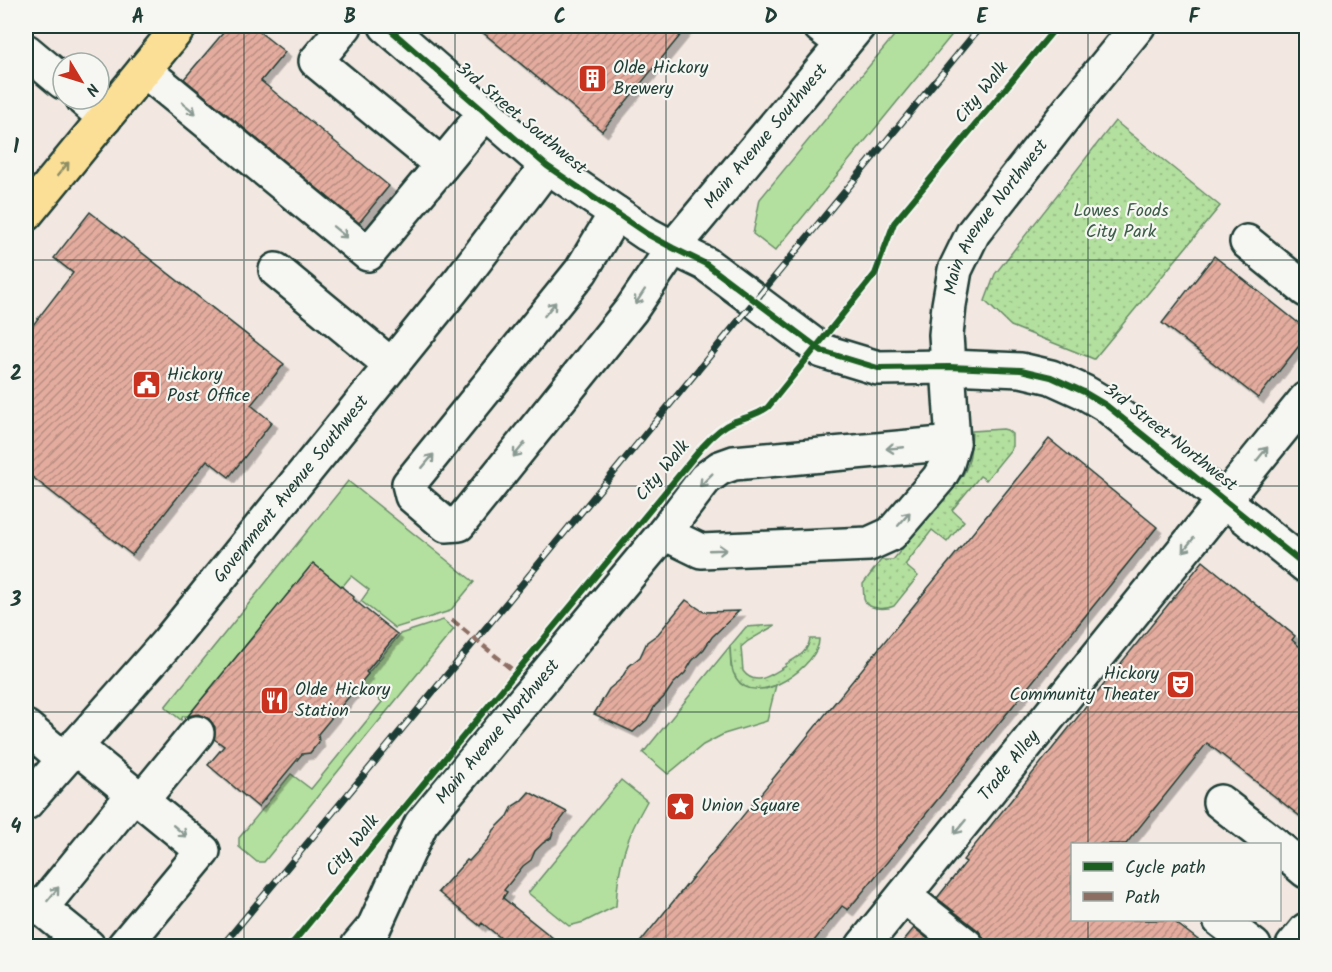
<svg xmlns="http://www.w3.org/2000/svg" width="1332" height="972" viewBox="0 0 1332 972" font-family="Kalam,sans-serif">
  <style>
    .grass { fill: #b3e09e; stroke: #698e69; stroke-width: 1.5 }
    .park { fill: url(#park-dots); stroke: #698e69; stroke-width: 1.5 }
    .building { fill: url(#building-hatch); stroke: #1f3d34; stroke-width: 1.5; filter: url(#shadow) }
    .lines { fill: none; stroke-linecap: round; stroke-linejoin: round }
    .minor-casing { stroke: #1f3d34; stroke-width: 38 }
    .major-casing { stroke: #1f3d34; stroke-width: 38 }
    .minor { stroke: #f6f6f2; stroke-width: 33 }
    .major { stroke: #fbdf96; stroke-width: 33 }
    .rail-casing { stroke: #1f3d34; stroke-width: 7 }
    .rail { stroke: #f6f6f2; stroke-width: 4.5; stroke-dasharray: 14; stroke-linecap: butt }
    .quiet { stroke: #8d6e63; stroke-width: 4.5; stroke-dasharray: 9 4.5; stroke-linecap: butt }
    .cycleway-casing { stroke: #f6f6f2; stroke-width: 10 }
    .cycleway { stroke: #1b5e20; stroke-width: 6 }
    .oneway { stroke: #8a9a93 }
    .oneway2 { stroke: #8d8e65 }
    .grid { fill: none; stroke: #1f3d34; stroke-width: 1.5; stroke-opacity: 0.55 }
    .labels { text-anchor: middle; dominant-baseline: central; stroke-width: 4.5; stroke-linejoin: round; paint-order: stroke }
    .poi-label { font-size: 18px; fill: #1f3d34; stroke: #f6f6f2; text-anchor: start }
    .street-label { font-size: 18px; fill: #1f3d34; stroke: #f6f6f2 }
    .park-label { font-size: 18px; fill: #3d5e49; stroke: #f6f6f2 }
    .neatline { fill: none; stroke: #1f3d34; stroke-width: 2 }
    .grid-label { font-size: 20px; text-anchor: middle; font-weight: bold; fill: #1f3d34 }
  </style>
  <defs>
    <pattern id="park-dots" width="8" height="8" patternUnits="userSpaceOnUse" patternTransform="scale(1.5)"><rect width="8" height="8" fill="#b3e09e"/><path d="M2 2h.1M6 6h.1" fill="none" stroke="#9ac189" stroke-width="1.8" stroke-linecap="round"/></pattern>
    <pattern id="building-hatch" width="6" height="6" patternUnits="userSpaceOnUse" patternTransform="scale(1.5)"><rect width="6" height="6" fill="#e4ac9e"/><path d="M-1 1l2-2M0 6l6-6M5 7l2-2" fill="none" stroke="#b88d82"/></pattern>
    <filter id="shadow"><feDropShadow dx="5.5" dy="5.5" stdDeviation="0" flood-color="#0004"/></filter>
  </defs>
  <rect width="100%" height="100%" fill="#f2e7e1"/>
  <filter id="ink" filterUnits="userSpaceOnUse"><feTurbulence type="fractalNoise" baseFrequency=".0167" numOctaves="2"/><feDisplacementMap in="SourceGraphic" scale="12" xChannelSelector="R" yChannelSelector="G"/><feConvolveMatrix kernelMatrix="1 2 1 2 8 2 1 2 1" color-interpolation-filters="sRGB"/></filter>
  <g filter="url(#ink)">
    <path class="grass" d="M902 26H959L775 251 753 234 760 199Z
      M348 481 474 582 450 611 395 628 361 601 369 590 351 576 342 587 313 563 188 716H183L181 720 165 707Z
      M443 620 454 629 264 862H257L239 847V838L291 774 311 789 382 702 360 683 400 634Z
      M730 646 731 667 766 689 776 685 767 721 724 734 703 745 668 774 643 753Z
      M621 780 647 801C626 838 618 863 616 906L584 922 569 926 528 893Z"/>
    <path class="park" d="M1115 121 1220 206 1094 359 1011 326 985 301 995 274Z
      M1003 429 1007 430 1012 434V448L986 480 980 476 952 510 964 521 947 542 932 530 905 565 918 576 894 606C885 610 874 609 866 604L864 599 863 584 881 560H893L963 475C971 461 971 447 972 431Z
      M774 625V626L748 641 741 647 743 671C756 688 772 674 786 666V664C797 657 807 654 810 639H819C820 664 756 711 736 678 730 669 731 657 730 646L746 627Z"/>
    <path class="building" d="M229 26H252L285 52 261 81 389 186 359 223 184 79Z
      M475 26H688L602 131Z
      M90 212 284 364 251 405 272 422 229 477 207 460 132 555 26 472V334L73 273 54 258Z
      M1214 256 1306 329V337L1258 398 1162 323Z
      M1049 439 1157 527 901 845 848 910 842 906 810 946H637Z
      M1203 561 1295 636 1292 640 1306 652V821L1207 743 1126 844H1072V920H1172L1206 946H985L984 939 979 931 937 898 966 862 963 860Z
      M313 563 354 597 353 599 397 634 366 672 368 674 318 734 319 742 310 753 302 754 258 807 208 765 224 746 214 739 215 727 209 719 199 714 188 716Z
      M686 600 704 612 739 611 712 637 704 649 692 661 685 673 673 684 665 696 655 706 647 720 633 732 594 714 609 689 621 679 629 666 640 657 647 642 658 634Z
      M529 792 567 812 554 829 551 838 543 843 535 851 531 860 523 866 504 890 507 892 503 898 563 946H511L482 923 480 926 438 892 467 860 469 861 490 838 494 830 508 816 513 806 521 801Z
      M914 928 937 946H899Z"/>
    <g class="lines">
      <defs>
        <g id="minor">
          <path d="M345 26 316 61 442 165 486 112"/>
          <path d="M386 26 547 166 647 234 673 248 706 264 822 351 878 368 949 367 1021 370 1051 377 1084 392 1106 405 1306 566"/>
          <path d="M820 26 843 44"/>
          <path d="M26 51 63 82"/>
          <path d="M144 70 368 254 442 165"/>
          <path d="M83 99 105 118"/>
          <path id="s1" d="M616 213 581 271 409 484 412 496 446 525 459 524 631 310 673 248 858 26"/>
          <path d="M1247 242 1306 290"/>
          <path d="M276 270 391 365"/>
          <path id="s2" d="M664 533 701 551 869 544 891 534 939 478 947 464 953 443 946 335 949 305 955 270 973 233 1075 103 1138 26"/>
          <path d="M26 727 64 759"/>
          <path d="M75 746 203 851 124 946"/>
          <path d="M142 800 197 733"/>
          <path d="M1220 802 1274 844"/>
          <path id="s3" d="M26 803 167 643 462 278 547 166"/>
          <path d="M1280 849 1306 871"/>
          <path d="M904 896 967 946"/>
          <path d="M1220 920 1254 946"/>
          <path d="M88 946 41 908 134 794"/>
          <path id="s4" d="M358 946 374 927 421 824 664 533 705 479 720 468 734 463 953 443"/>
          <path id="s5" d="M863 946 1306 399"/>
          <path d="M1293 946 1306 930"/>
        </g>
        <path id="major" d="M26 214 180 26"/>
      </defs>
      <use href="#minor" class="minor-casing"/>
      <use href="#major" class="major-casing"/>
      <use href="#minor" class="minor"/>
      <use href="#major" class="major"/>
      <defs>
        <path id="rail" d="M222 946 509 600 981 26"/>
      </defs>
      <use href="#rail" class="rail-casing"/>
      <use href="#rail" class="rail"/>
      <path class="quiet" d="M452 620 515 672"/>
      <defs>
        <path id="cycleway" d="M386 26 547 166 647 234 673 248 706 264 822 351 878 368 949 367 1021 370 1051 377 1084 392 1106 405 1306 566
          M290 946 703 446C712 436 721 427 733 422 746 417 758 415 768 407L875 274 894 223 1057 26"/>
      </defs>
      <use href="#cycleway" class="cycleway-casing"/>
      <use href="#cycleway" class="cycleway"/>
    </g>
    <defs><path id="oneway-shaft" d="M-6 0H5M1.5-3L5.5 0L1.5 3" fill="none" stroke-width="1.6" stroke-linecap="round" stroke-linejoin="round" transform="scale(1.5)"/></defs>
    <g class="oneway">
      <use href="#oneway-shaft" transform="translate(189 108) rotate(39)"/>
      <use href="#oneway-shaft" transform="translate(340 232) rotate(39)"/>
      <use href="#oneway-shaft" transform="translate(640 297) rotate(123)"/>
      <use href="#oneway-shaft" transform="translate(550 309) rotate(-51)"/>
      <use href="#oneway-shaft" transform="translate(895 448) rotate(175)"/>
      <use href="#oneway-shaft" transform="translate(519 450) rotate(129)"/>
      <use href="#oneway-shaft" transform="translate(1262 454) rotate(-51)"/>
      <use href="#oneway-shaft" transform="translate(428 461) rotate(-50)"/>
      <use href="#oneway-shaft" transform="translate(706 480) rotate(135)"/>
      <use href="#oneway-shaft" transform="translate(904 519) rotate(-49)"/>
      <use href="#oneway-shaft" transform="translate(1188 545) rotate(129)"/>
      <use href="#oneway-shaft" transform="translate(718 550) rotate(-2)"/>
      <use href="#oneway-shaft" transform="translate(960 827) rotate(129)"/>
      <use href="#oneway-shaft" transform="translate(180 831) rotate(40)"/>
      <use href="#oneway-shaft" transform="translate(53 894) rotate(-51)"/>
    </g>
    <use class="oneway2" href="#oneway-shaft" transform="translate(63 169) rotate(-50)"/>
  </g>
  <path class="grid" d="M244 26V946M455 26V946M666 26V946M877 26V946M1088 26V844M26 260H1306M26 486H1306M26 712H1306M1088 920V946"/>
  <defs>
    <symbol id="building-square" viewBox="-11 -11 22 22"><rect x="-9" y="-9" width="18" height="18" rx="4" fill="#c8321e" stroke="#f6f6f2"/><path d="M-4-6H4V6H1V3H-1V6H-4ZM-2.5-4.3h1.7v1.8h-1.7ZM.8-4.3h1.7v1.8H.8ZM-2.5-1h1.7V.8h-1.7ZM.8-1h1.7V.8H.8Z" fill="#fff"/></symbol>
    <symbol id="civic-square" viewBox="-11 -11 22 22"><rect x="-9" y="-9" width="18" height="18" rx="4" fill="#c8321e" stroke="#f6f6f2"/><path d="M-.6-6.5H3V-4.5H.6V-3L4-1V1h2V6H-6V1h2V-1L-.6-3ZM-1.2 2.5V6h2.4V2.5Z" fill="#fff"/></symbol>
    <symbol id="theatre-square" viewBox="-11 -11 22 22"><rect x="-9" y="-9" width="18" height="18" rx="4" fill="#c8321e" stroke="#f6f6f2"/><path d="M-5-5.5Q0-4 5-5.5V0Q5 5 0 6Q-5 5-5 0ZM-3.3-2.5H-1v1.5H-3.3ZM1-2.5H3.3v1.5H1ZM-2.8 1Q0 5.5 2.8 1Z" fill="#fff"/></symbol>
    <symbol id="restaurant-square" viewBox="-11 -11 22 22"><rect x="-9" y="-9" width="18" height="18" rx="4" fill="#c8321e" stroke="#f6f6f2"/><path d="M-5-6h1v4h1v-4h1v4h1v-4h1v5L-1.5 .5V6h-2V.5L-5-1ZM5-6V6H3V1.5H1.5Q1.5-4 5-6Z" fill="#fff"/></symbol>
    <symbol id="sight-square" viewBox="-11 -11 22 22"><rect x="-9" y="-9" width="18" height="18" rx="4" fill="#c8321e" stroke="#f6f6f2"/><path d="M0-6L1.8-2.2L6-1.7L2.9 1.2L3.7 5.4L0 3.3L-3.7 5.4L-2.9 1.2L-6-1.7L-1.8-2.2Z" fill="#fff"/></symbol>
  </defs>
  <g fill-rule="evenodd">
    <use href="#building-square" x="576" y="62" width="33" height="33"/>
    <use href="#civic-square" x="130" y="368" width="33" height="33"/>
    <use href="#theatre-square" x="1164" y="668" width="33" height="33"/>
    <use href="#restaurant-square" x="258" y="684" width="33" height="33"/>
    <use href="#sight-square" x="664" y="790" width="33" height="33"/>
  </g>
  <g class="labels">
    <g class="poi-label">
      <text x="613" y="68">Olde Hickory<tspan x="613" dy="21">Brewery</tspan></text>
      <text x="167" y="375">Hickory<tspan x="167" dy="21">Post Office</tspan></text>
      <text x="1159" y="674" text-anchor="end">Hickory<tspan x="1159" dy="21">Community Theater</tspan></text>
      <text x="295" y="690">Olde Hickory<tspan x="295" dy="21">Station</tspan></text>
      <text x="701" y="806">Union Square</text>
    </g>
    <g class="street-label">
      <text transform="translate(982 93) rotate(-51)">City Walk</text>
      <text transform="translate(521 119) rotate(40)">3rd Street Southwest</text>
      <text stroke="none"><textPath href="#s1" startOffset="906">Main Avenue Southwest</textPath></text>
      <text stroke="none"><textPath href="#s2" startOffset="585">Main Avenue Northwest</textPath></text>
      <text transform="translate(1170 438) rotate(38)">3rd Street Northwest</text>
      <text transform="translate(663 471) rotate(-50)">City Walk</text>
      <text stroke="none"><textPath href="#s3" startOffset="411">Government Avenue Southwest</textPath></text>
      <text stroke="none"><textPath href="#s4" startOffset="258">Main Avenue Northwest</textPath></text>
      <text stroke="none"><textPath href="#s5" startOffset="232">Trade Alley</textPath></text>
      <text transform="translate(353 846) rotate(-51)">City Walk</text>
    </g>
    <g class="park-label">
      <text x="1121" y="211">Lowes Foods<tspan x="1121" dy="21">City Park</tspan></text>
    </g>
  </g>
  <rect width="1332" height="972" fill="none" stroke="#f6f6f2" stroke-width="66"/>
  <rect x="1071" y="843" width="210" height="78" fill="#f6f6f2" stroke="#a0aca6" stroke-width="1.5"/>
  <rect x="1083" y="862" width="30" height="9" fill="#1b5e20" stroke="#a0aca6" stroke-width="1.5"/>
  <text x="1125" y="873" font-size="18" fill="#1f3d34">Cycle path</text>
  <rect x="1083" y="892" width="30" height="9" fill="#8d6e63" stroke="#a0aca6" stroke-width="1.5"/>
  <text x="1125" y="903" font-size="18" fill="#1f3d34">Path</text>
  <g transform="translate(81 81) rotate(128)"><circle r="28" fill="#f6f6f2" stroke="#a0aca6" stroke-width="1.5"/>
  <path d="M0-4.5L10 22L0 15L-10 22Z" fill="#c8321e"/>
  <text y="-9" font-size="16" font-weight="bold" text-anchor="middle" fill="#1f3d34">N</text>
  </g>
  <rect x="33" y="33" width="1266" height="906" class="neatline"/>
  <g class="grid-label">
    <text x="138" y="23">A</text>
    <text x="350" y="23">B</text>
    <text x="560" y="23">C</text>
    <text x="771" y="23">D</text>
    <text x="982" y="23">E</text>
    <text x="1194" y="23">F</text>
    <text x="16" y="153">1</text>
    <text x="16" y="380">2</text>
    <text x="16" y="606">3</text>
    <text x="16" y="833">4</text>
  </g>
</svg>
